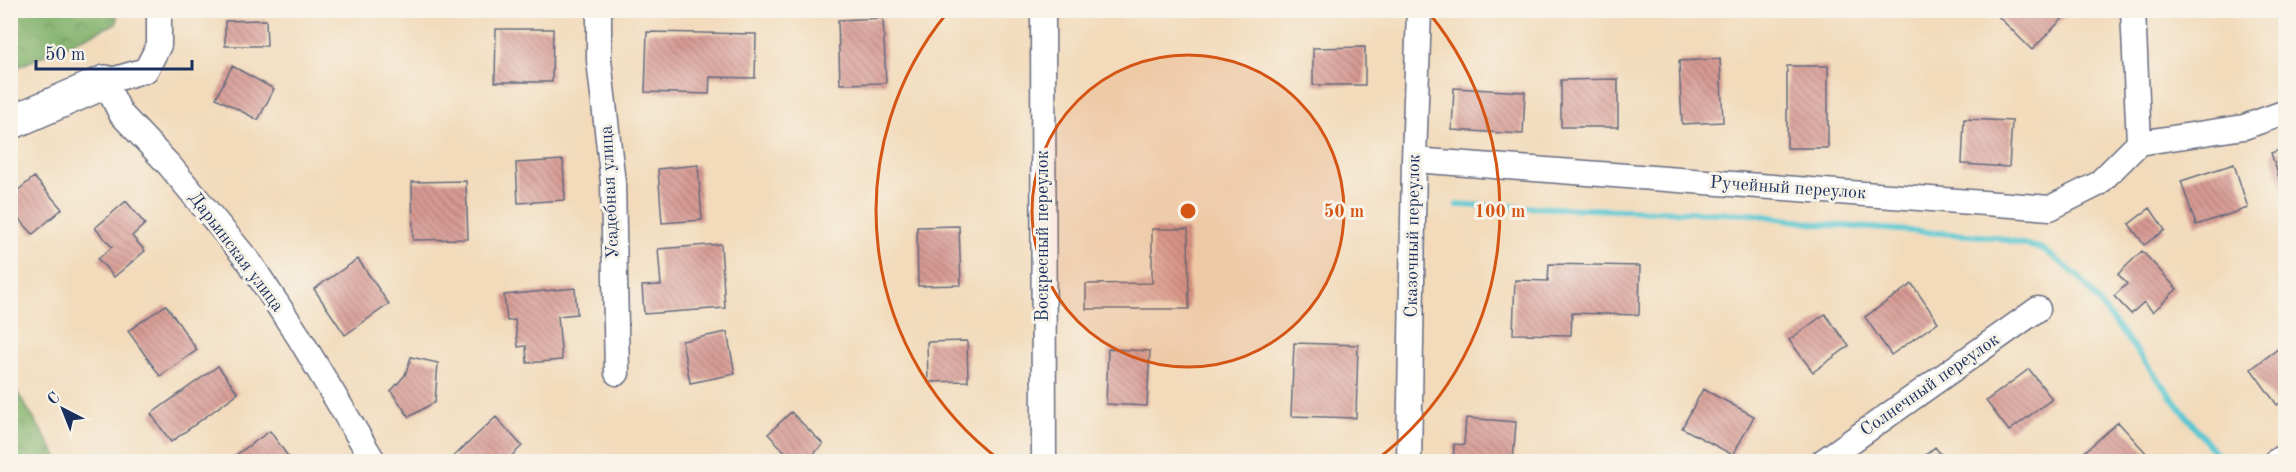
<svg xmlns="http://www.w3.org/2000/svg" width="2296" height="472" viewBox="0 0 2296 472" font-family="'Old Standard TT',serif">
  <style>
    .forest { fill: url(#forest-crowns); stroke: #4e7064; stroke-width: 1.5 }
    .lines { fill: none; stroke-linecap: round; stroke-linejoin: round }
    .stream { stroke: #59c6d1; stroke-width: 6 }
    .building { fill: url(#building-back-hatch) }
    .street-casing { stroke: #666b7e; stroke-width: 27 }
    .secondary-casing { stroke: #666b7e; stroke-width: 36 }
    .street { stroke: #fff; stroke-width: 24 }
    .secondary { stroke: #fff; stroke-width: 33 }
    .ring { fill: none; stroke: #d45514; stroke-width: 3 }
    .labels { text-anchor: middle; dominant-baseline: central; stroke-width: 6; stroke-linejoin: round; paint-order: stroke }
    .street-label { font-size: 18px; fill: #1b2f5e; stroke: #f7f3e8 }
    .centre { fill: #d45514; stroke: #f7f3e8; stroke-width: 3 }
    .ring-label { font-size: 18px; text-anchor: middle; font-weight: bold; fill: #d45514; stroke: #f7f3e8; stroke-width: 6; stroke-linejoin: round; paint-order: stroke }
  </style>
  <defs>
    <pattern id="forest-crowns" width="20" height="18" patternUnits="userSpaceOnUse" patternTransform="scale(1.5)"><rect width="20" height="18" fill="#80b069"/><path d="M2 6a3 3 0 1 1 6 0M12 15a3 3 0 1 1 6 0" fill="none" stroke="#68905a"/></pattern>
    <pattern id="building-back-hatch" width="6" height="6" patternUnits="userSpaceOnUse" patternTransform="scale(1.5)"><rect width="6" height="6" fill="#d79a93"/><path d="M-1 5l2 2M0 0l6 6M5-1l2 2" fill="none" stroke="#ae7e7b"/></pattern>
  </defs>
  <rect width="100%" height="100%" fill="#f7f3e8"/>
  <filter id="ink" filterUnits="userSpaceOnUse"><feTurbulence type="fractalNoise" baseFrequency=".0167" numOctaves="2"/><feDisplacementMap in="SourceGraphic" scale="12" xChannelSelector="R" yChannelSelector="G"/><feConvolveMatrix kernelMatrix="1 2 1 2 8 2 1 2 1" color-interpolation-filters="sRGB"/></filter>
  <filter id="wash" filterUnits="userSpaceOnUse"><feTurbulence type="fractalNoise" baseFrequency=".008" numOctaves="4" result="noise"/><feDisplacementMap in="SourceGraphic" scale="24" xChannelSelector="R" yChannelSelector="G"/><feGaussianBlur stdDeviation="1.35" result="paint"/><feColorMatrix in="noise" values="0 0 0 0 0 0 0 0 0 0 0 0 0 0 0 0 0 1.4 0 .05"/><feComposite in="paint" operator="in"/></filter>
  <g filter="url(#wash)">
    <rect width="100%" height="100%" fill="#f2daba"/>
    <path class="forest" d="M11 10 117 11V23L11 70Z
      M10 382H11L60 461H11Z"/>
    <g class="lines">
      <path class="stream" d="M1457 205 1753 214 1816 224 1995 237 2043 249 2080 278 2222 462"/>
    </g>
    <g id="blocks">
      <path class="building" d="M1992 10H2064L2067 14 2032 50Z
        M883 18 886 83 840 84 838 20Z
        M266 20 267 46H225V21Z
        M496 29H553L552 82H495Z
        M647 32 756 34 755 78 710 77 709 94 645 92Z
        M1365 47V85H1313V48Z
        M1720 59 1723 122 1682 124 1679 61Z
        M232 66 274 89 258 120 216 98Z
        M1787 66H1828V148H1787Z
        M1618 79V127H1561V80Z
        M1454 88 1525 92 1523 134 1452 130Z
        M1964 119 2012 121 2009 167 1962 164Z
        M2286 148V196H2285L2271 153Z
        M563 160 565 200 518 203 516 163Z
        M2234 164 2248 208 2196 225 2181 181Z
        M698 165 702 220 662 223 658 169Z
        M34 177 62 209 33 234 10 209V197Z
        M466 181 468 239 413 240 412 182Z
        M126 201 145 224 132 236 145 251 114 277 98 259 112 247 95 228Z
        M2150 208 2165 230 2144 245 2129 224Z
        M959 226 961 285 918 286 917 227Z
        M1152 229H1188L1189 309H1086V284L1152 283Z
        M721 244 725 308 644 314 642 286 661 285 658 249Z
        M2142 251 2177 289 2153 312 2144 302 2131 314 2114 296 2127 284 2118 274Z
        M358 259 389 304 345 335 314 289Z
        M1549 264 1640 266 1639 315 1572 313 1571 335 1513 334 1515 280 1548 281Z
        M1912 284 1938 322 1891 355 1865 317Z
        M575 288 577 314 558 316 562 360 527 363 526 346 518 347 515 320 507 321 504 295Z
        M166 305 197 350 160 376 128 331Z
        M1825 314 1849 346 1813 372 1789 340Z
        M727 332 735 374 690 383 682 341Z
        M967 341 968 381 928 382 927 342Z
        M1294 343 1358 345 1356 418 1291 416Z
        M2286 343V398L2277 405 2251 369Z
        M1108 349 1150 351 1147 406 1106 404Z
        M411 357 438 363 435 402 409 417 391 391 405 375Z
        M218 366 238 393 171 442 151 414Z
        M2029 369 2052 399 2009 431 1986 401Z
        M1703 389 1754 416 1733 455 1682 428Z
        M791 412 823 444 806 462H795L768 434Z
        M496 417 522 446 505 462H458L453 457Z
        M1466 418 1516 422 1513 462H1453L1454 444 1464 445Z
        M2118 422 2148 455 2142 462H2087L2081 455Z
        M270 431 292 462H237L233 457Z
        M1935 447 1947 462H1918Z"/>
    </g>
  </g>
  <g filter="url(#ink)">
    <use href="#blocks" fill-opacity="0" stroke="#666b7e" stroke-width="1.5"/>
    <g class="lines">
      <defs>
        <path id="street" d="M159 10V45L146 70 105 82 121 114 170 166 250 263 299 337 374 462
          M599 10V60L613 183 617 373
          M1043 10 1044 462
          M2133 10 2139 143
          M2139 143 2244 127 2286 112
          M1414 160 2050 208 2098 184 2139 143
          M1409 462 1414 160 1419 10
          M1822 462 2038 309
          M2275 462 2286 455"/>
        <path id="secondary" d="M10 123 105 82"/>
      </defs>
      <use href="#street" class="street-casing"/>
      <use href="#secondary" class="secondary-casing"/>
      <use href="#street" class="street"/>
      <use href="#secondary" class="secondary"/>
    </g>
  </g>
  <circle cx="1188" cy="211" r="156" fill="#d45514" fill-opacity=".12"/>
  <g class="ring">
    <circle cx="1188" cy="211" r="156"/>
    <path d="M1000 460A312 312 0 0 1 947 13M1429 13A312 312 0 0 1 1376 460"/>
  </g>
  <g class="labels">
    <g class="street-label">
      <text transform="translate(1788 188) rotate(4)">Ручейный переулок</text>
      <text transform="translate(610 192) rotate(-93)">Усадебная улица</text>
      <text transform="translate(1043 236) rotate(-90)">Воскресный переулок</text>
      <text transform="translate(1413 236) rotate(-89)">Сказочный переулок</text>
      <text transform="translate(236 252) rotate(53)">Дарьинская улица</text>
      <text transform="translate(1930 385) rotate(-35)">Солнечный переулок</text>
    </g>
  </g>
  <circle cx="1188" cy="211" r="9" class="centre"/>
  <g class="ring-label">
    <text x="1344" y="217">50 m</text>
    <text x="1500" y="217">100 m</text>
  </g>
  <rect width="2296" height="472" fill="none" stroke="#f7f3e8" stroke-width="36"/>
  <g transform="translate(63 409) rotate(318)" stroke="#f7f3e8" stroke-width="4.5" paint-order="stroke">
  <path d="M0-4.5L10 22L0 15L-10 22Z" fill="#1b2f5e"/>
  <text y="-9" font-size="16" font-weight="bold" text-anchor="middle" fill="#1b2f5e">С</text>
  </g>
  <path d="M36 60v9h156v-9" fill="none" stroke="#1b2f5e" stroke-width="3"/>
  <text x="45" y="60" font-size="18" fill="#1b2f5e" stroke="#f7f3e8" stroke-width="4.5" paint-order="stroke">50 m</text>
</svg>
